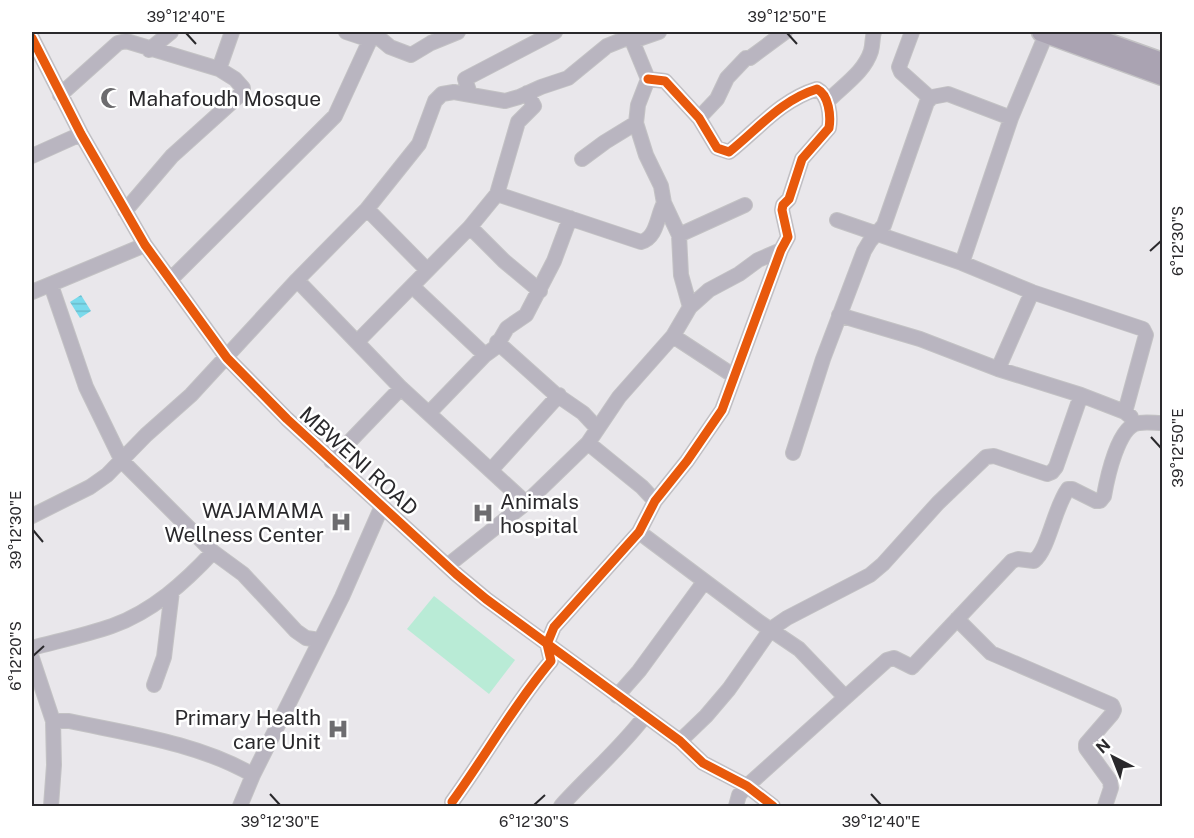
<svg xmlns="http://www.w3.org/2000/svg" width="1194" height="838" viewBox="0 0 1194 838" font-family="'Public Sans',sans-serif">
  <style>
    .garden { fill: #b9ebd6 }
    .water { fill: url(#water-rules) }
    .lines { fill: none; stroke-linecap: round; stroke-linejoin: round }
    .minor-casing { stroke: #c3c2c4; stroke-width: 16 }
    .major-casing { stroke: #c3c2c4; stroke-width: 21 }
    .minor { stroke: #b9b5c0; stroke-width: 14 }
    .major { stroke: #aaa3b2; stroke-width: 18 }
    .cycleway-casing { stroke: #fff; stroke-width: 13 }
    .cycleway { stroke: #e8590c; stroke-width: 9 }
    .ticks { fill: none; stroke: #2a292c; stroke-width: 2 }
    .labels { text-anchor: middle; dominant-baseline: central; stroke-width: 5; stroke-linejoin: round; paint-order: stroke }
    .poi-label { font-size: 21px; fill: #2a292c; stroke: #fff; text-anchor: start }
    .street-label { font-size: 21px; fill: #2a292c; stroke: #fff }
    .neatline { fill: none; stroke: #2a292c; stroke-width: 2 }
    .ticks-label { font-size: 15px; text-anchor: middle; fill: #2a292c }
  </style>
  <defs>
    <pattern id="water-rules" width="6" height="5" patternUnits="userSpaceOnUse" patternTransform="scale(1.5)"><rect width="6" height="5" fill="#7adaec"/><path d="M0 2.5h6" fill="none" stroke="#6abbcb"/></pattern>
  </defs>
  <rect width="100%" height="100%" fill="#e9e7eb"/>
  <path class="garden" d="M434 596 515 660 489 694 407 629Z"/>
  <path class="water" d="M81 295 91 311 80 318 70 302Z"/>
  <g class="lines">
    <defs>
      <path id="minor" d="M346 32 370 40
        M912 32 899 67 901 72 930 98
        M32 38 81 134 145 245 227 358 287 419 456 574 486 599 680 741 703 763 747 786 773 806
        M149 50 171 32
        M470 94 465 79 555 32
        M60 95 118 43 126 41 219 69 232 32
        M827 102C842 86 864 73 871 51 873 44 872 38 874 32
        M699 118 717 99 727 78 746 58H750L785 32
        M32 156 81 134
        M582 159 605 142 636 123
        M497 194 641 242C657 238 657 216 664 203
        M367 209 427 270
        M125 211 172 156 243 92V88L235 79 219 69
        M837 220 962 263 1032 292 1143 329 1146 335 1125 412
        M470 227 504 261 540 291
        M679 235 745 205
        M962 263 1011 118 1047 32
        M170 280 335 116 370 40 378 37 390 47 411 55 431 43 458 32
        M297 280 401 388 526 503
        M51 285 86 387 122 461 213 552 243 574 296 631 306 638 320 640
        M412 286 485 355
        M32 292 145 245
        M690 307 709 290 739 274 758 260 781 250
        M839 315 920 339 998 369 1081 395 1125 412 1131 417
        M673 336 734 376
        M357 342 470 227 497 194 518 122 534 106 527 93
        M497 342 554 393 583 413 597 428
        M998 369 1032 292
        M429 413 485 355 496 347 507 328 526 315 554 261 570 218
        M588 443 642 487 655 501
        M793 453 823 359 864 251 870 241 884 225 927 102 932 97 948 94 1011 118
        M331 461 401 388
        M491 470 559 395
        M32 516 90 487 107 475 146 435 191 395 297 280 367 209 419 144 435 101 442 94 454 92 505 101 519 97 541 87 568 78 607 46 627 38 633 41 659 32
        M639 532 759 622 799 649 845 697
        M447 566 526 503 588 443 619 397 673 336 690 307 681 275 679 235 664 203 661 186 646 155 636 123 638 105 648 79 629 33
        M957 619 991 653 1112 705 1114 710 1112 714 1086 744V748L1110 781 1111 788 1105 806
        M32 648C58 641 86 635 112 626 152 612 185 582 213 552
        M32 658 53 721 54 765 51 806
        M154 685 164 657 172 591
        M617 696 639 671 704 582
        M53 721H69C130 734 198 743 253 775
        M680 741 706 716 729 689 771 629 787 618 870 575 883 564 938 503 986 457 994 456 1047 474 1052 472 1056 467 1081 395
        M452 802C486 755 514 705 551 661L547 644 554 627 639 532 655 501 687 461 722 410 781 250 788 237 782 210 783 205 789 199 802 159 829 128C831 116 829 95 817 89 781 100 758 129 729 152L717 148 699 118 665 81 648 79
        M240 806 253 775 342 597 382 506
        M561 806C588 776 620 749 645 716
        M736 806 739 795 747 786 887 660 894 658 912 667 1012 561 1018 559 1034 561C1049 549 1054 508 1068 489H1072L1096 501H1100L1104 496C1107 479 1118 425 1139 423 1146 422 1155 423 1162 423"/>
      <path id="major" d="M1041 32 1162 76
        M1078 32 1162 62"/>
    </defs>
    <use href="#minor" class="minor-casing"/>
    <use href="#major" class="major-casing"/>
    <use href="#minor" class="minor"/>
    <use href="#major" class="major"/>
    <defs>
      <path id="cycleway" d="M32 38 81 134 145 245 227 358 287 419 456 574 486 599 680 741 703 763 747 786 773 806
        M452 802C486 755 514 705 551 661L547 644 554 627 639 532 655 501 687 461 722 410 781 250 788 237 782 210 783 205 789 199 802 159 829 128C831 116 829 95 817 89 781 100 758 129 729 152L717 148 699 118 665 81 648 79"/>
    </defs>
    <use href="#cycleway" class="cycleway-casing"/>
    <use href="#cycleway" class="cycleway"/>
  </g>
  <path class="ticks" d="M186 33 196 44M787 33 797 44M1150 251 1161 241M1151 437 1161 448M33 530 43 542M33 656 44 646M270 794 280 805M871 794 881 805M534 805 545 795"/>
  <defs>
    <symbol id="mosque-bare" viewBox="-9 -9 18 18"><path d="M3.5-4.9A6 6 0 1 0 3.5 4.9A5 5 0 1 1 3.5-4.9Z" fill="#6d6c6f" stroke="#fff" stroke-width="2.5" paint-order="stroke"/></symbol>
    <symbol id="hospital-bare" viewBox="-9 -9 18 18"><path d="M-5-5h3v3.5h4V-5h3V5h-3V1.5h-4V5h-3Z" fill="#6d6c6f" stroke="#fff" stroke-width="2.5" paint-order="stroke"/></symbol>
  </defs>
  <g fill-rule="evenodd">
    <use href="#mosque-bare" x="96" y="83" width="30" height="30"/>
    <use href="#hospital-bare" x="468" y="498" width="30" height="30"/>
    <use href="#hospital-bare" x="326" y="507" width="30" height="30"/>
    <use href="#hospital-bare" x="323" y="714" width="30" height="30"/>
  </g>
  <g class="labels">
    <g class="poi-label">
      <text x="128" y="98">Mahafoudh Mosque</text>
      <text x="500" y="501">Animals<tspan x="500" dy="24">hospital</tspan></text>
      <text x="324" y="510" text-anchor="end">WAJAMAMA<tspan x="324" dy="24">Wellness Center</tspan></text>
      <text x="321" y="717" text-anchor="end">Primary Health<tspan x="321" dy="24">care Unit</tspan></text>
    </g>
    <g class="street-label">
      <text transform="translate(359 461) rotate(42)">MBWENI ROAD</text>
    </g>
  </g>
  <rect width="1194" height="838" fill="none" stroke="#ffffff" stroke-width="66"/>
  <g transform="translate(1113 757) rotate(318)" stroke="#ffffff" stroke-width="4.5" paint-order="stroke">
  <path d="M0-4.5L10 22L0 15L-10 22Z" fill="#2a292c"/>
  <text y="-9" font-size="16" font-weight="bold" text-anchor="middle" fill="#2a292c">N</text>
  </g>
  <rect x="33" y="33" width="1128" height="772" class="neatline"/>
  <g class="ticks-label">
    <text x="186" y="22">39°12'40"E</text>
    <text x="787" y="22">39°12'50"E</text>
    <text transform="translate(1178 241) rotate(-90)" y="5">6°12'30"S</text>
    <text transform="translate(1178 448) rotate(-90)" y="5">39°12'50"E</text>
    <text transform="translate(16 530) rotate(-90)" y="5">39°12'30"E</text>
    <text transform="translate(16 656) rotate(-90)" y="5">6°12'20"S</text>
    <text x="280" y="827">39°12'30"E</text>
    <text x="534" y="827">6°12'30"S</text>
    <text x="881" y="827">39°12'40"E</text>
  </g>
</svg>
